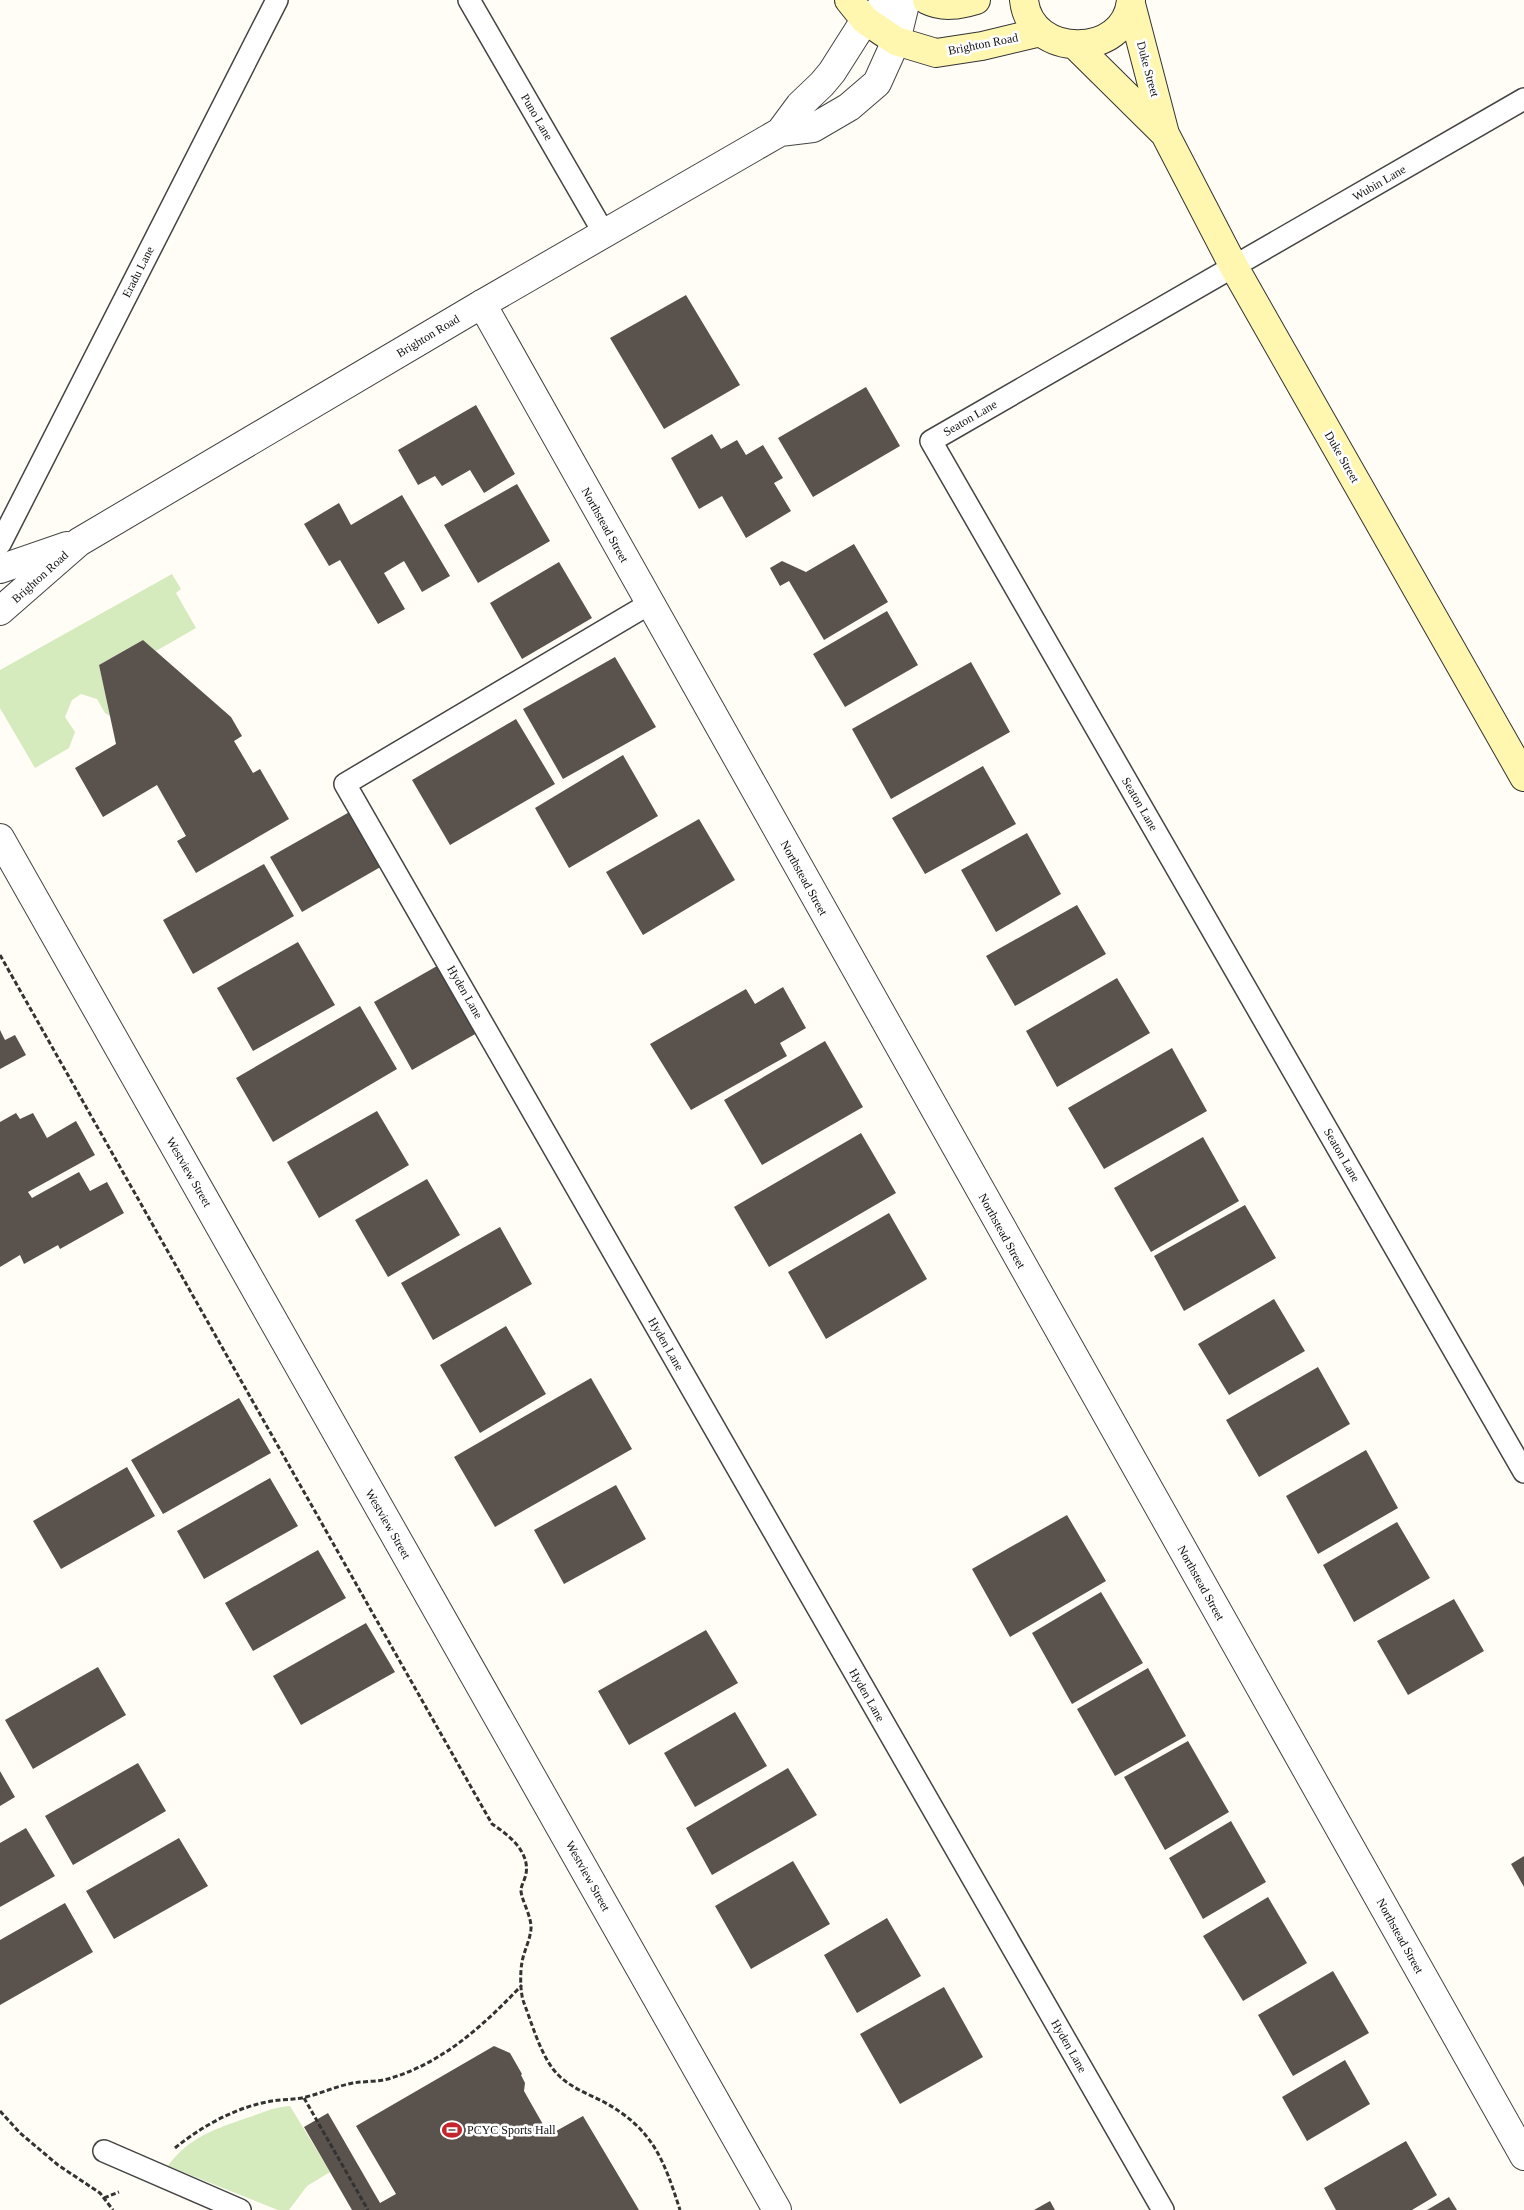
<svg xmlns="http://www.w3.org/2000/svg" width="1524" height="2210" viewBox="0 0 1524 2210" font-family="Georgia,serif">
  <style>
    .green { fill: #d5ebbd }
    .building { fill: #5a524d }
    .lines { fill: none; stroke-linecap: round; stroke-linejoin: round }
    .service-casing { stroke: #444; stroke-width: 24 }
    .minor-casing { stroke: #444; stroke-width: 30 }
    .tertiary-casing { stroke: #444; stroke-width: 30 }
    .secondary-casing { stroke: #333; stroke-width: 30 }
    .path { stroke: #333; stroke-width: 3; stroke-dasharray: 5 2.5; stroke-linecap: butt }
    .service { stroke: #fff; stroke-width: 21 }
    .minor { stroke: #fff; stroke-width: 28 }
    .tertiary { stroke: #fff; stroke-width: 28 }
    .secondary { stroke: #fff6b0; stroke-width: 28 }
    .labels { text-anchor: middle; dominant-baseline: central; stroke-width: 5; stroke-linejoin: round; paint-order: stroke }
    .street-label { font-size: 12px; fill: #111; stroke: #fff }
    .poi-label { font-size: 12px; fill: #111; stroke: #fff; text-anchor: start }
  </style>
  <rect width="100%" height="100%" fill="#fffdf5"/>
  <path class="green" d="M172 574 181 589 176 593 196 628 156 651 143 640 99 665 110 716 105 713 97 699 81 694 72 700 65 717 75 732 69 748 35 768 0 708V670Z
    M290 2106 330 2172 307 2186 289 2210H278L168 2166C189 2136 220 2127 253 2116 266 2111 276 2107 290 2106Z"/>
  <path class="building" d="M686 295 740 385 664 429 610 338Z
    M866 387 900 446 813 497 778 438Z
    M476 405 515 474 484 493 470 470 442 486 435 476 418 485 398 450Z
    M712 434 721 449 737 440 746 455 763 445 783 478 774 483 791 511 746 538 722 496 699 509 671 458Z
    M517 484 550 541 478 583 444 525Z
    M402 495 450 576 422 592 404 561 384 573 405 609 378 624 340 560 329 566 304 524 339 503 351 525Z
    M854 544 888 602 824 640 789 581 780 586 770 568 782 561 806 572Z
    M559 562 592 618 522 659 490 603Z
    M887 611 918 665 845 707 813 654Z
    M143 640 231 717 242 736 234 741 253 773 260 769 289 819 196 873 177 841 186 836 157 785 103 817 75 768 116 744 99 665Z
    M615 657 656 727 563 779 523 709Z
    M971 662 1010 732 891 799 852 729Z
    M516 719 555 784 450 845 412 780Z
    M623 755 658 816 569 868 535 808Z
    M983 766 1016 824 925 874 892 818Z
    M353 810 384 865 302 912 270 857Z
    M699 819 735 880 643 935 606 872Z
    M1027 833 1061 894 996 932 961 870Z
    M264 864 294 916 193 974 163 920Z
    M1077 905 1106 954 1015 1006 986 956Z
    M298 942 335 1005 253 1051 217 988Z
    M437 966 477 1033 412 1070 374 1002Z
    M1117 978 1150 1033 1057 1087 1026 1031Z
    M783 987 806 1028 780 1043 787 1056 691 1110 650 1044 746 989 755 1004Z
    M360 1006 397 1069 273 1142 236 1078Z
    M0 1030 5 1040 15 1035 26 1055 0 1069Z
    M825 1041 863 1107 762 1165 724 1100Z
    M1172 1048 1207 1111 1104 1169 1068 1108Z
    M377 1111 409 1165 319 1218 287 1162Z
    M16 1113 20 1119 33 1113 47 1138 76 1121 95 1155 28 1192 32 1198 79 1172 90 1191 107 1182 124 1213 60 1249 58 1245 24 1264 20 1255 0 1267V1122Z
    M861 1133 896 1193 769 1267 734 1207Z
    M1203 1137 1239 1201 1151 1252 1114 1188Z
    M427 1179 460 1235 388 1277 355 1220Z
    M1245 1205 1276 1258 1184 1311 1154 1256Z
    M889 1213 927 1279 826 1339 788 1272Z
    M500 1227 532 1284 433 1340 401 1283Z
    M1274 1299 1305 1351 1229 1395 1198 1344Z
    M506 1326 546 1394 480 1433 440 1365Z
    M1318 1367 1350 1424 1259 1477 1226 1420Z
    M591 1378 632 1449 495 1527 454 1457Z
    M239 1398 271 1453 163 1514 131 1460Z
    M1366 1450 1398 1508 1318 1554 1286 1496Z
    M127 1467 155 1516 61 1569 33 1521Z
    M270 1478 298 1526 204 1579 177 1531Z
    M616 1485 646 1539 564 1584 534 1530Z
    M1067 1515 1106 1581 1010 1637 972 1569Z
    M1397 1522 1430 1578 1354 1622 1323 1565Z
    M318 1550 346 1598 253 1651 225 1603Z
    M1101 1592 1143 1663 1072 1704 1032 1633Z
    M1454 1599 1484 1651 1408 1695 1377 1641Z
    M366 1623 395 1672 301 1725 273 1676Z
    M706 1630 738 1683 629 1745 598 1691Z
    M98 1667 126 1715 33 1769 5 1720Z
    M1148 1668 1186 1736 1115 1776 1077 1709Z
    M735 1712 767 1766 695 1807 664 1753Z
    M1188 1741 1229 1812 1165 1850 1124 1777Z
    M138 1763 166 1811 73 1865 45 1816Z
    M788 1768 817 1815 712 1875 686 1828Z
    M0 1771 15 1797 0 1806Z
    M1231 1821 1266 1882 1203 1919 1169 1858Z
    M26 1828 55 1876 0 1907V1843Z
    M179 1838 208 1886 114 1939 86 1891Z
    M1524 1856V1887L1511 1864Z
    M793 1861 830 1924 751 1969 715 1906Z
    M1268 1897 1307 1963 1243 2001 1203 1936Z
    M65 1903 93 1952 0 2005V1940Z
    M887 1918 921 1976 857 2013 824 1955Z
    M1333 1971 1369 2033 1293 2076 1258 2015Z
    M944 1987 983 2057 900 2104 860 2034Z
    M494 2046 510 2053 522 2074 521 2075 525 2083 524 2091 549 2135 583 2116 639 2210H352L304 2127 328 2113 380 2203 396 2194 356 2126Z
    M1345 2060 1370 2104 1307 2141 1282 2097Z
    M1406 2141 1437 2195 1412 2210H1336L1324 2188Z
    M1449 2197 1457 2210H1427Z
    M1050 2201 1055 2210H1034Z"/>
  <g class="lines">
    <defs>
      <path id="service" d="M469 0 605 235
        M1524 99 931 441 1524 1472
        M0 544 277 0
        M649 604 345 784 1163 2210
        M104 2151 240 2210"/>
      <path id="minor" d="M896 41 906 0
        M482 304 1524 2156
        M0 838 777 2210"/>
      <path id="tertiary" d="M780 132 800 105 822 84 832 72 865 20 894 0
        M0 569 67 546
        M0 611 79 542 482 304 780 132 813 128 849 107 877 83 896 41"/>
      <path id="secondary" d="M849 0 865 20 896 41 936 53 982 46 1041 32
        M927 0C943 8 959 5 976 0
        M1024 0C1030 59 1126 59 1131 0
        M1131 4 1165 134 1234 267 1524 777
        M1076 46 1164 133"/>
    </defs>
    <use href="#service" class="service-casing"/>
    <use href="#minor" class="minor-casing"/>
    <use href="#tertiary" class="tertiary-casing"/>
    <use href="#secondary" class="secondary-casing"/>
    <path class="path" d="M0 955 492 1824C509 1835 530 1852 526 1874 525 1879 522 1884 521 1889 520 1898 532 1916 531 1929 530 1940 524 1951 522 1962 520 1973 520 1993 524 2003 532 2024 540 2052 553 2069 566 2086 586 2093 604 2102 653 2129 664 2160 680 2210
      M304 2098 368 2210
      M0 2111 20 2133 58 2165 100 2193 113 2210
      M175 2148C202 2126 236 2107 272 2101 283 2099 295 2100 306 2097 322 2093 337 2086 353 2083 365 2081 379 2082 391 2078 444 2062 484 2025 522 1985
      M104 2198 119 2192"/>
    <use href="#service" class="service"/>
    <use href="#minor" class="minor"/>
    <use href="#tertiary" class="tertiary"/>
    <use href="#secondary" class="secondary"/>
  </g>
  <defs>
    <symbol id="stadium-bare" viewBox="-9 -9 18 18"><path d="M0-5a6.5 5 0 1 0 0 10a6.5 5 0 1 0 0-10ZM-3.5-1.8h7v3.6h-7Z" fill="#c4262e" stroke="#fff" stroke-width="2.5" paint-order="stroke"/></symbol>
  </defs>
  <g fill-rule="evenodd">
    <use href="#stadium-bare" x="438" y="2116" width="28" height="28"/>
  </g>
  <g class="labels">
    <g class="street-label">
      <text transform="translate(983 44) rotate(-11)">Brighton Road</text>
      <text transform="translate(1148 69) rotate(75)">Duke Street</text>
      <text transform="translate(537 117) rotate(60)">Puno Lane</text>
      <text transform="translate(1379 183) rotate(-30)">Wubin Lane</text>
      <text transform="translate(138 272) rotate(-63)">Eradu Lane</text>
      <text transform="translate(428 336) rotate(-31)">Brighton Road</text>
      <text transform="translate(970 418) rotate(-30)">Seaton Lane</text>
      <text transform="translate(1342 457) rotate(60)">Duke Street</text>
      <text transform="translate(605 525) rotate(61)">Northstead Street</text>
      <text transform="translate(40 577) rotate(-42)">Brighton Road</text>
      <text transform="translate(1140 804) rotate(60)">Seaton Lane</text>
      <text transform="translate(804 878) rotate(61)">Northstead Street</text>
      <text transform="translate(465 992) rotate(60)">Hyden Lane</text>
      <text transform="translate(1342 1155) rotate(60)">Seaton Lane</text>
      <text transform="translate(189 1172) rotate(60)">Westview Street</text>
      <text transform="translate(1002 1231) rotate(61)">Northstead Street</text>
      <text transform="translate(666 1344) rotate(60)">Hyden Lane</text>
      <text transform="translate(388 1524) rotate(60)">Westview Street</text>
      <text transform="translate(1201 1583) rotate(61)">Northstead Street</text>
      <text transform="translate(867 1695) rotate(60)">Hyden Lane</text>
      <text transform="translate(588 1876) rotate(61)">Westview Street</text>
      <text transform="translate(1400 1936) rotate(61)">Northstead Street</text>
      <text transform="translate(1069 2046) rotate(60)">Hyden Lane</text>
    </g>
    <g class="poi-label">
      <text x="467" y="2130">PCYC Sports Hall</text>
    </g>
  </g>
</svg>
